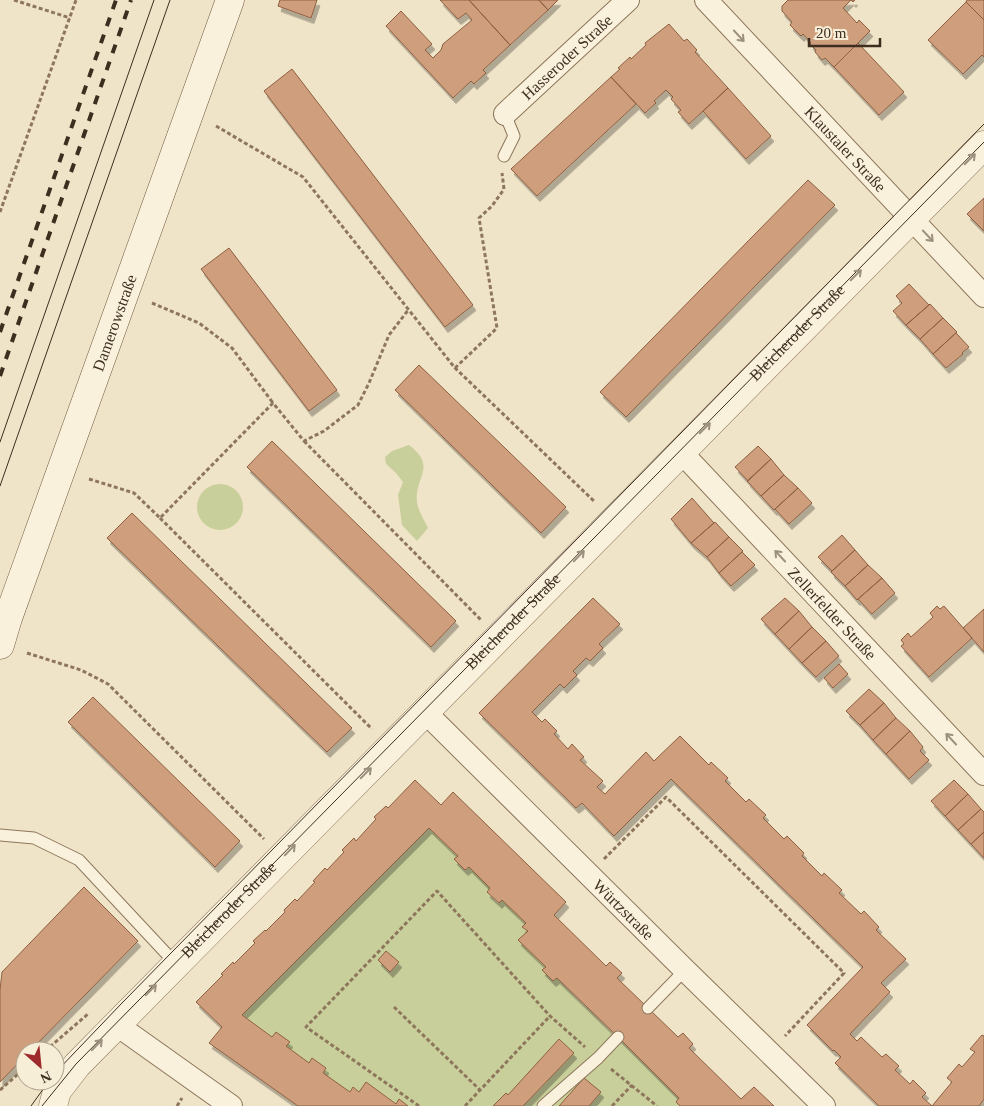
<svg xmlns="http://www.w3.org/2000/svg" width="984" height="1106" viewBox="0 0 984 1106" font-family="Georgia,serif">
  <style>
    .green { fill: #c9cf9b }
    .building { fill: #cf9f7d; stroke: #8d5f41; filter: url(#shadow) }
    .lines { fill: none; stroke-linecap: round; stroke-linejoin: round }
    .service-casing { stroke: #8d765c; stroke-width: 13 }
    .minor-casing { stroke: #8d765c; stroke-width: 24 }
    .tertiary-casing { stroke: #8d765c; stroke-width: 29 }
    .secondary-casing { stroke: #6f573f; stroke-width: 29 }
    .path { stroke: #8d765c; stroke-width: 3; stroke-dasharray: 4 2.5; stroke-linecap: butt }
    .service { stroke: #faf1dc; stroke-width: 11 }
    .minor { stroke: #faf1dc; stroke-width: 22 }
    .tertiary { stroke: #faf1dc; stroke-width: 28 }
    .secondary { stroke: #faf1dc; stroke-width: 28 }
    .tram { stroke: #3d2e20; stroke-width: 1 }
    .rail { stroke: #3d2e20; stroke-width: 4; stroke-dasharray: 9 9; stroke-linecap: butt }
    .oneway { stroke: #9c907e }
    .labels { text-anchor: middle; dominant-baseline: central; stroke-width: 4.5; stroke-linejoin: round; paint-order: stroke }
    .street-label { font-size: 16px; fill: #3d2e20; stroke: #f7eed8 }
  </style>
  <defs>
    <filter id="shadow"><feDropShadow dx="3" dy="5.5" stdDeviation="0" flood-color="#0004"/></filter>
  </defs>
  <rect width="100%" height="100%" fill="#f0e4c8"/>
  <path class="green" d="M409 445C438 467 414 477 417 502 418 511 425 521 428 528L417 541 402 525 398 495 403 482 396 473 386 464 385 457 392 451Z
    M197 507a23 23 0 1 1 46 0a23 23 0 1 1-46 0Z
    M429 828 458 856 454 859 465 870 469 867 490 888 487 892 498 903 502 900 526 923 522 927 528 931 519 941 546 967 542 970 553 981 557 978 679 1098 676 1102 680 1106H408L399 1100 396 1104 366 1082 359 1092 353 1087 350 1092 323 1073 326 1068 313 1059 309 1063 286 1046 289 1041 276 1032 272 1037 242 1015Z"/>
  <path class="building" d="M280 0H317L311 18 278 6Z
    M440 0H469L510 45 483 70 486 73 474 84 471 81 453 98 386 26 401 11 432 44 425 50 433 58 441 50 443 44 472 20 466 13 458 19Z
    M469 0H539L548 10 510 45Z
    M539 0H558L548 10Z
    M788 0H855L853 2 851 0 843 8 857 23 859 20 870 31 834 67 825 58 822 60 815 52 816 50 810 44 811 43 803 34 801 36 790 25 792 22 782 11V6Z
    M967 0H984V20L966 2Z
    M966 2 984 20V57L982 55 963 74 928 40Z
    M669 24 684 41 687 39 697 50 695 52 728 88 689 124 678 112 681 110 671 99 673 97 666 90 654 101 656 103 645 113 611 77 620 69 618 68 630 57 631 59 646 45 645 43Z
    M858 43 904 92 879 115 834 67Z
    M292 69 473 305 445 327 264 91Z
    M611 77 636 104 537 196 511 169Z
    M728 88 771 136 746 159 703 111Z
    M808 180 835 205 626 417 600 392Z
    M984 198V231L967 214Z
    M229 248 337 390 309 411 201 269Z
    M909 284 929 305 906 325 893 311 902 303 896 296Z
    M930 304 943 318 920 339 906 325Z
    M943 318 957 332 933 354 920 339Z
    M956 333 969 347 962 353 963 354 946 368 933 354Z
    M419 365 566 507 541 533 395 390Z
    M272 441 456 621 431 647 247 467Z
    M758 446 771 459 748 481 735 467Z
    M771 459 784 475 761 496 747 481Z
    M784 475 798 488 774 510 761 496Z
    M798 488 812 503 789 524 775 509Z
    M692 498 714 523 691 543 671 519Z
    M132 513 352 728 327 752 107 538Z
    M715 522 729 537 707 557 691 543Z
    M842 535 855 550 832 571 818 557Z
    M729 537 743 551 719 573 707 557Z
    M855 550 868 565 845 586 831 572Z
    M742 552 755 565 731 586 719 573Z
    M868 565 882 578 857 600 845 586Z
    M882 578 895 593 872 614 858 599Z
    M593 598 620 624 599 644 603 648 590 661 586 658 573 671 577 675 564 688 560 684 532 712 542 722 545 719 557 731 554 734 568 749 572 744 584 757 580 760 603 781 597 787 605 794 646 752 654 761 680 736 709 765 711 762 728 778 725 781 746 802 749 799 766 815 763 818 784 839 787 836 804 853 802 856 822 876 824 873 842 890 839 893 861 914 864 911 879 927 876 930 906 959 881 983 890 992 850 1034 857 1041 861 1037 882 1057 886 1054 899 1066 895 1070 910 1084 913 1080 926 1093 922 1097 932 1106H879L835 1063 841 1057 834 1050 833 1051 807 1025 863 967 671 779 614 836 582 803 576 808 479 713Z
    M785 598 799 611 775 634 761 619Z
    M937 606 940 609 944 606 972 638 929 677 901 646 904 644 901 640 908 633 911 637 933 617 930 613Z
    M984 609V652L963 628Z
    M799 611 812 627 789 649 775 634Z
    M812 627 826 641 802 663 789 649Z
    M826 641 839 656 816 677 802 663Z
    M839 664 848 674 833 688 824 678Z
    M869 689 884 703 860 725 846 711Z
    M93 697 240 841 215 867 68 722Z
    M884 703 896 718 873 740 860 725Z
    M896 718 910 731 886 754 873 740Z
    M910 731 923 747 920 751 929 760 909 779 886 754Z
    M415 780 441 805 453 792 566 902 554 915 606 966 610 962 622 973 617 978 678 1037 683 1033 693 1044 689 1048 741 1099 754 1087 774 1106H680L676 1102 679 1098 618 1037 557 978 553 981 542 970 546 967 518 940 528 931 522 927 526 923 502 900 499 903 487 892 490 888 469 867 465 870 454 859 458 856 429 828 242 1015 272 1037 276 1032 290 1042 286 1046 309 1063 312 1058 326 1068 323 1073 350 1092 353 1087 359 1092 366 1082 396 1104 399 1099 408 1106H298L209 1043 222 1027 196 1002 223 975 221 974 233 962 234 964 255 943 253 941 265 930 266 931 285 912 284 910 295 899 297 901 315 882 313 881 325 868 327 870 344 852 342 850 354 838 356 841 376 819 374 817 386 806 388 808Z
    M954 780 968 794 945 816 931 801Z
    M968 794 981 809 958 830 945 816Z
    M981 809 984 812V832L971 844 958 830Z
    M984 832V858L971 844Z
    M84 887 138 941 30 1051H25V1056L0 1082V990L2 972Z
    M386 951 399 962 390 972 378 960Z
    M982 1035 984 1036V1099L979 1106H932L952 1082 947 1078 959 1064 962 1067 975 1052 970 1049Z
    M559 1039 574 1053 523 1106H493L506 1093 508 1095Z
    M584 1078 601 1092 589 1106H559Z"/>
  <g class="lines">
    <defs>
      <path id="service" d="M504 156 514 136 505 114
        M0 835 34 838 79 860 177 965
        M648 1008 685 970
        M543 1106 598 1058 618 1037"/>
      <g id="minor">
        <path id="s1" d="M706 0 984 296"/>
        <path id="s2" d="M505 114 628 0"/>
        <path id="s3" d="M681 452 984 774"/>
        <path id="s4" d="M425 712 685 970 824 1106"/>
        <path d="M117 1025 231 1106"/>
      </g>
      <path id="tertiary" d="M53 1106 57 1091 77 1065 984 145"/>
      <g id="secondary">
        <path id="s5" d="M0 645 8 618 230 0"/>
      </g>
    </defs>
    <use href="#service" class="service-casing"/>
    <use href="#minor" class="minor-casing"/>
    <use href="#tertiary" class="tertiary-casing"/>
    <use href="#secondary" class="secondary-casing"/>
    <path class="path" d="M14 0 70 18
      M216 126 303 177 455 368 595 502
      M0 212 76 0
      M152 303 199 323 232 348 273 403
      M455 368 497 328 479 218 492 206 504 189 502 173
      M304 441 481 620
      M89 479 134 493 160 518 273 403 304 441 324 431 358 405 369 383 389 335 409 309
      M160 518 372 729
      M27 653 81 670 108 684 264 839
      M604 859 666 797 844 973 785 1036
      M394 1007 480 1090
      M45 1051 88 1014
      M611 1069 657 1106
      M0 1090 25 1068
      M177 1106 182 1098
      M419 1106 306 1027 437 891 550 1016 585 1047
      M465 1106 550 1016
      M612 1106 632 1085"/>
    <use href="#service" class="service"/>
    <use href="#minor" class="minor"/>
    <use href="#tertiary" class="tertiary"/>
    <use href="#secondary" class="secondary"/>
    <g class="tram">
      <path d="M0 442 154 0"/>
      <path d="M0 486 170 0"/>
      <path d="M55 1073 122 1003 984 124"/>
      <path d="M31 1106 49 1081"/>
      <path id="s6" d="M42 1106 76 1064 984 142"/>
    </g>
    <path class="rail" d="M0 332 116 0
      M0 376 131 0"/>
  </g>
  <defs><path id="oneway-shaft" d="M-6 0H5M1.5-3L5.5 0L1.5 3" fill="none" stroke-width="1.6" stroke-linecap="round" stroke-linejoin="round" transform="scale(1.25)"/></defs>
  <g class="oneway">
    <use href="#oneway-shaft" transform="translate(739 36) rotate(47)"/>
    <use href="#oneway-shaft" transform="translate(970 159) rotate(-45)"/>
    <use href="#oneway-shaft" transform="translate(928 236) rotate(47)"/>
    <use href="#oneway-shaft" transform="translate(856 275) rotate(-45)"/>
    <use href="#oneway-shaft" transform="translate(705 428) rotate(-45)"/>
    <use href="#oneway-shaft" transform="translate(579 556) rotate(-46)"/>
    <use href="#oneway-shaft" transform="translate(780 556) rotate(-133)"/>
    <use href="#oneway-shaft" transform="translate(951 739) rotate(-133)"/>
    <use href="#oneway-shaft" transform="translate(366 773) rotate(-45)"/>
    <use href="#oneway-shaft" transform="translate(290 850) rotate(-46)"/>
    <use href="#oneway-shaft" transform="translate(151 990) rotate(-45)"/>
    <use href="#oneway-shaft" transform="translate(97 1045) rotate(-46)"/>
  </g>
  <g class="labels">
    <g class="street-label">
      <text stroke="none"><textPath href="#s2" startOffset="84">Hasseroder Straße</textPath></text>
      <text stroke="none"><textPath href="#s1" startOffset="204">Klaustaler Straße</textPath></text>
      <text stroke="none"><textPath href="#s5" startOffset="342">Damerowstraße</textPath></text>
      <text stroke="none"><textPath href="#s6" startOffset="1081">Bleicheroder Straße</textPath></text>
      <text stroke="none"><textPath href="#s3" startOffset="221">Zellerfelder Straße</textPath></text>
      <text stroke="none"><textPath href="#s6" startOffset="676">Bleicheroder Straße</textPath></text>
      <text stroke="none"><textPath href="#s4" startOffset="280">Würtzstraße</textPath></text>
      <text stroke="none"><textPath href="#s6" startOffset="271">Bleicheroder Straße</textPath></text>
    </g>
  </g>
  <g transform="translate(40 1066) rotate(153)"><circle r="24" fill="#f7eed8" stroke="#ada18e"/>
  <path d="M0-4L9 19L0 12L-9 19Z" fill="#9e2a2b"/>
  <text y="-8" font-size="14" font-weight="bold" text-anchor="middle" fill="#3d2e20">N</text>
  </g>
  <path d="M809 38v8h71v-8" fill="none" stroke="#3d2e20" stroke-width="2.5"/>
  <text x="816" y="38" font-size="15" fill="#3d2e20" stroke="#f7eed8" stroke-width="4" paint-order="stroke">20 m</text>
</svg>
